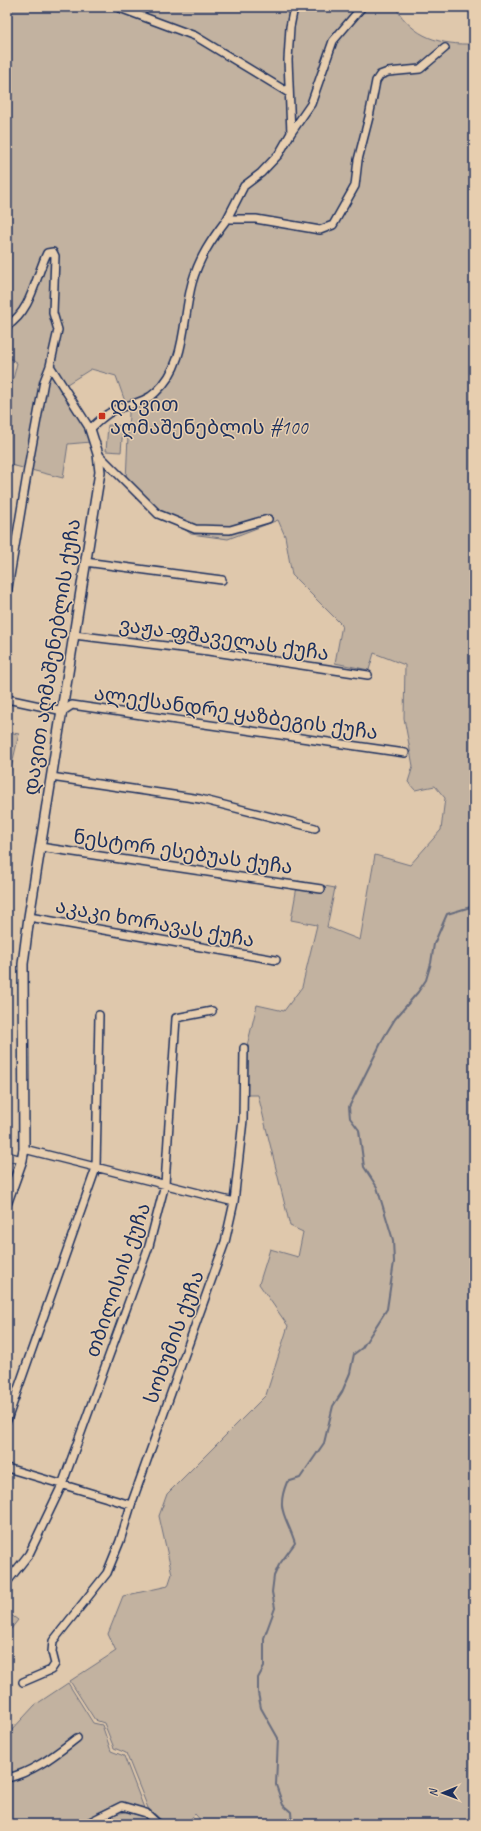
<svg xmlns="http://www.w3.org/2000/svg" width="481" height="1831" viewBox="0 0 481 1831" font-family="Caveat,'Noto Sans Georgian',sans-serif">
  <style>
    .green { fill: #c2b2a0; stroke: #6e707f }
    .lines { fill: none; stroke-linecap: round; stroke-linejoin: round }
    .stream { stroke: #686c7d; stroke-width: 2 }
    .minor-casing { stroke: #1b2f5e; stroke-width: 10 }
    .tertiary-casing { stroke: #1b2f5e; stroke-width: 12 }
    .minor { stroke: #e7ceaf; stroke-width: 7 }
    .tertiary { stroke: #e7ceaf; stroke-width: 9 }
    .poi-dot { fill: #c8321e; stroke: #e7ceaf; stroke-width: 1.5 }
    .labels { text-anchor: middle; dominant-baseline: central; stroke-width: 3; stroke-linejoin: round; paint-order: stroke }
    .poi-label { font-size: 20px; fill: #1b2f5e; stroke: #e7ceaf; text-anchor: start }
    .street-label { font-size: 20px; fill: #1b2f5e; stroke: #e7ceaf }
  </style>
  <rect width="100%" height="100%" fill="#dfc8ac"/>
  <filter id="ink" filterUnits="userSpaceOnUse"><feTurbulence type="fractalNoise" baseFrequency=".025" numOctaves="2"/><feDisplacementMap in="SourceGraphic" scale="8" xChannelSelector="R" yChannelSelector="G"/><feConvolveMatrix kernelMatrix="1 2 1 2 8 2 1 2 1" color-interpolation-filters="sRGB"/></filter>
  <g filter="url(#ink)">
    <path class="green" d="M7 7H395C414 38 440 45 474 44V1824H204L195 1814 186 1824H166L148 1808 126 1753 114 1748 104 1723 95 1720 70 1681 116 1651 108 1634 123 1596 168 1586 172 1574 159 1516 167 1494 266 1395 288 1326 259 1284 270 1249 298 1257 303 1232 290 1226 258 1095H247V1046L257 1005 284 1011 302 987 317 925 291 920 298 881 335 888 327 927 360 940 375 855 410 865 441 830 445 798 435 786 415 790 408 782 413 766 404 718 405 665 374 653 369 670 335 663 342 625 292 575 285 536 278 520 228 539 191 534 155 508 126 481 129 413 116 376 91 369 59 389 88 428 91 442 68 444 63 478 7 464V404L17 363 7 356Z
      M108 425 123 426 121 452 106 451Z
      M7 732 19 734 10 773 7 772Z
      M7 1612 18 1620 7 1634Z
      M68 1683 93 1723 102 1725 111 1751 124 1756 144 1808 120 1802 97 1813 98 1824H7V1730L10 1732 35 1705Z
      M126 1812 143 1816 151 1824H114V1814Z"/>
    <g class="lines">
      <path class="stream" d="M292 1824 291 1812 283 1805 276 1785 278 1738 261 1708 258 1693V1678L264 1667V1638L275 1608 272 1592 274 1576 279 1565 295 1543C287 1516 275 1511 287 1482L300 1478 324 1443 333 1406 342 1392 350 1373 354 1354 362 1348 387 1309 394 1262 393 1240 377 1187 364 1167 359 1130 350 1118 349 1107 384 1037 395 1019 418 992 426 980 431 963 434 944 447 914 474 906"/>
      <defs>
        <path id="minor" d="M117 7 195 36 289 93
          M291 133 311 104 333 41 362 7
          M227 219 244 186 261 173 279 154 291 133 288 60 290 27 294 7
          M7 326C32 310 35 278 47 253L53 252 55 256 53 313 58 330 50 366 44 381 30 457 7 594
          M50 366 90 429C98 422 107 412 117 409 130 404 146 402 156 392 187 364 182 320 192 283 199 258 211 240 227 219H256L320 230 333 225 355 186 358 160 369 117 376 81 380 75 388 72 420 69 445 48
          M98 454 158 514 195 529 230 530 268 519
          M85 562 222 580
          M74 635 208 651 368 675
          M7 699 63 711 72 705 405 753
          M51 777 200 799 315 828
          M40 847 321 889
          M29 917 276 960
          M24 1149 234 1202
          M7 1156 22 1160
          M7 1420 96 1168 99 1015
          M7 1468 131 1505 225 1242 234 1202 243 1120 244 1048
          M7 1582 29 1554 62 1485 149 1246 165 1184 176 1018 212 1011
          M23 1682 51 1670 55 1664 52 1652 53 1641 107 1573 120 1541 131 1505
          M7 1778C33 1773 57 1753 77 1738
          M86 1824 122 1806 146 1813 158 1824"/>
        <path id="tertiary" d="M7 1202 22 1160 24 1149 23 964 29 917 100 472 98 454 90 429"/>
      </defs>
      <use href="#minor" class="minor-casing"/>
      <use href="#tertiary" class="tertiary-casing"/>
      <use href="#minor" class="minor"/>
      <use href="#tertiary" class="tertiary"/>
    </g>
  </g>
  <rect class="poi-dot" x="98" y="412" width="8" height="8" rx="2"/>
  <g class="labels">
    <g class="poi-label">
      <text x="110" y="404">დავით<tspan x="110" dy="23">აღმაშენებლის #100</tspan></text>
    </g>
    <g class="street-label">
      <text transform="translate(224 639) rotate(8)">ვაჟა-ფშაველას ქუჩა</text>
      <text transform="translate(52 657) rotate(-81)">დავით აღმაშენებლის ქუჩა</text>
      <text transform="translate(236 713) rotate(8)">ალექსანდრე ყაზბეგის ქუჩა</text>
      <text transform="translate(183 852) rotate(8)">ნესტორ ესებუას ქუჩა</text>
      <text transform="translate(155 923) rotate(10)">აკაკი ხორავას ქუჩა</text>
      <text transform="translate(118 1280) rotate(-71)">თბილისის ქუჩა</text>
      <text transform="translate(174 1337) rotate(-70)">სოხუმის ქუჩა</text>
    </g>
  </g>
  <rect width="481" height="1831" fill="none" stroke="#e7ceaf" stroke-width="24"/>
  <rect x="12" y="12" width="457" height="1807" fill="none" stroke="#1b2f5e" stroke-width="1.5" filter="url(#ink)"/>
  <g transform="translate(443 1793) rotate(269)" stroke="#e7ceaf" stroke-width="3" paint-order="stroke">
  <path d="M0-3L7 15L0 10L-7 15Z" fill="#1b2f5e"/>
  <text y="-6" font-size="11" font-weight="bold" text-anchor="middle" fill="#1b2f5e">N</text>
  </g>
</svg>
